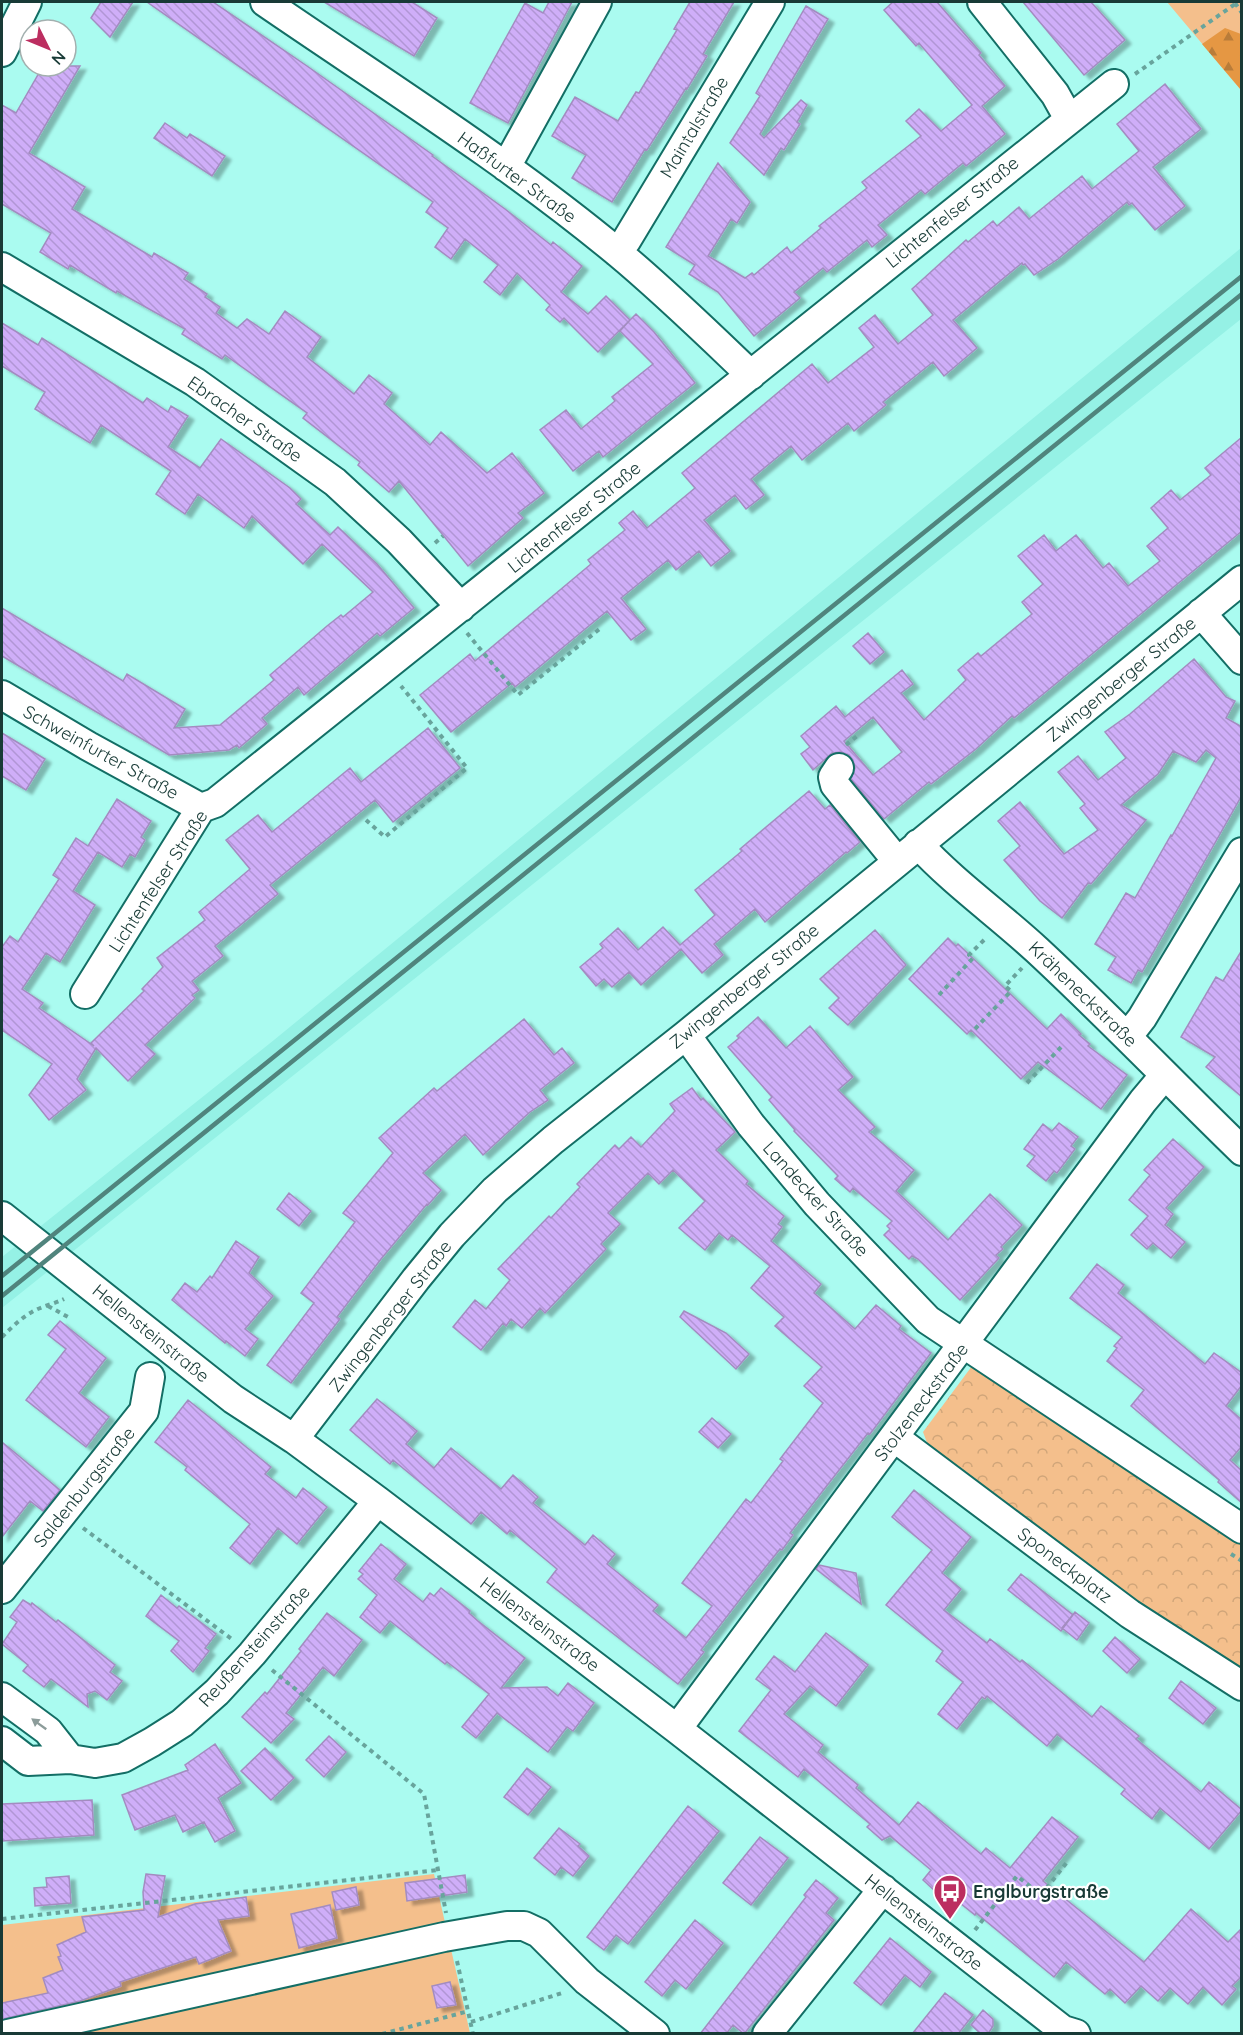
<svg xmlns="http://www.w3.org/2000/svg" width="1243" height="2035" viewBox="0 0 1243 2035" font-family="Quicksand,sans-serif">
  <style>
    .built { fill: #95f1e5 }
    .green { fill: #f4bf8c }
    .forest { fill: url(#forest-firs) }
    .park { fill: url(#park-crowns) }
    .building { fill: url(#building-back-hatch); stroke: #a38cc0; stroke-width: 1.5; fill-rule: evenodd; filter: url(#shadow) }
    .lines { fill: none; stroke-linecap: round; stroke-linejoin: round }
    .minor-casing { stroke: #136e65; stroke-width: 32 }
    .path { stroke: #68a49c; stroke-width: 4; stroke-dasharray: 4.5 4.5; stroke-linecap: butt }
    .minor { stroke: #fff; stroke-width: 28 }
    .rail { stroke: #50847d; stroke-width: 4.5 }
    .oneway { fill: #8c9c9a }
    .labels { text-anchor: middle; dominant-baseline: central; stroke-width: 4.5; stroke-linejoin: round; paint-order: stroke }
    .street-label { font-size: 18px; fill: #183a36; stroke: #fff }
    .poi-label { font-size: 18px; font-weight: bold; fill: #183a36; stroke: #fff; text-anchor: start }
  </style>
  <defs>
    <pattern id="forest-firs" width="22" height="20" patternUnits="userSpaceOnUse" patternTransform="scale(1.5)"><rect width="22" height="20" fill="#e59743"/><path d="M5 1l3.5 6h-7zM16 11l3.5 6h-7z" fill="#b97c39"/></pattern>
    <pattern id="park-crowns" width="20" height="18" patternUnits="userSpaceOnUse" patternTransform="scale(1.5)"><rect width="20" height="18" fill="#f4bf8c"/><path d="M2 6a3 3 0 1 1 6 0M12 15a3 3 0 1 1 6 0" fill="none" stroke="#d0a579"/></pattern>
    <pattern id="building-back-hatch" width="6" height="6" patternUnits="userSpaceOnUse" patternTransform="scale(1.5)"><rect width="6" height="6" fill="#cfaef8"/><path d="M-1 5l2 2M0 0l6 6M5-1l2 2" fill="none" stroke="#b196d5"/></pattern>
    <filter id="shadow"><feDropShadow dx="6" dy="4" stdDeviation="1.5" flood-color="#0004"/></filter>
  </defs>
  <rect width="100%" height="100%" fill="#aafbf0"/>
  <path class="built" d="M1241 248V319L2 1308V1257L274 1040Z"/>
  <path class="green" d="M1167 2H1241V90Z
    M434 1874 470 2033 2 2034V1925Z"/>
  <path class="forest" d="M1225 28 1241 34V90L1202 44Z"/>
  <path class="park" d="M975 1362 1241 1545V1674L1120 1596 1123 1590 1103 1574 1098 1579 929 1448 923 1432Z"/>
  <path class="building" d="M101 2H133L110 37 91 18Z
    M147 2H213L307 66 433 155 432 156 505 209 551 245 553 242 582 266 561 292 588 314 606 296 630 320 636 314 654 332 695 383 603 457 599 451 573 471 540 430 566 410 581 429 615 401 612 397 653 364 620 331 630 320 598 352 564 318 560 322 546 310 550 305 517 273 500 295 484 282 498 265 465 239 451 259 435 247 448 228 426 212 433 202Z
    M324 2H412L437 18 414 56Z
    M549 2H572L508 123 470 103 525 3 543 13Z
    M690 2H734L703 54 707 56 687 89 686 88 647 150 645 149 612 202 572 178 586 155 552 136 575 97 618 121 636 92 639 93 677 30 674 29Z
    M893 2H937L981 53 979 55 1005 86 982 106 1005 134 966 166 963 163 925 194 921 190 878 225 887 235 872 247 867 240 827 272 823 268 794 292 800 298 754 336 718 292 689 274 695 265 666 247 718 163 750 202 737 223 731 219 708 256 745 278 752 273 754 275 787 247 791 253 821 228 819 226 867 188 862 182 921 136 906 121 919 109 941 131 972 105 919 43 916 46 884 10Z
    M1023 2H1091L1125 40 1084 75Z
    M806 6 828 19 760 134 764 138 801 100 807 105 797 122 800 124 784 150 781 148 764 175 730 143 760 96 756 93Z
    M43 66H80L29 153 85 187 72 209 152 257 154 253 188 273 184 279 207 294 205 297 220 307 216 313 237 328 247 319 269 334 285 311 321 337 307 357 354 394 369 375 392 393 384 404 430 445 441 432 487 473 512 453 544 493 518 513 523 518 468 566 399 481 389 492 358 465 360 462 303 418 307 413 225 355 222 359 182 334 185 329 117 291 116 293 70 265 68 269 40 252 51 233 2 204V105L16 113Z
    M1165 84 1201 129 1153 167 1185 206 1155 230 1132 203 1129 205 1127 202 1058 259 1034 275 1025 264 1023 265 1022 263 953 320 977 348 944 376 933 362 883 402 886 405 854 431 848 423 802 460 791 446 751 479 764 495 746 509 735 495 704 520 730 551 711 566 699 551 676 570 668 560 621 598 646 629 631 640 607 611 515 687 512 683 451 732 420 695 470 654 475 661 591 564 588 560 625 530 619 523 633 511 647 528 695 488 682 473 812 364 828 383 874 347 859 328 875 315 898 344 933 315 912 289 966 240 968 242 993 221 997 226 1019 207 1029 219 1082 176 1092 189 1139 151 1117 124Z
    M165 123 187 138 190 134 225 156 212 176 154 138Z
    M2 323 38 345 42 338 143 403 147 398 168 412 171 406 188 416 168 447 200 468 221 439 290 488 301 499 296 504 330 535 338 527 377 564 414 608 380 636 377 633 304 695 298 687 262 718 267 724 239 748 237 745 229 750 169 755 2 656V608L123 681 127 674 185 709 174 728 220 725 274 680 270 675 327 626 341 615 343 617 373 592 322 544 303 564 252 516 244 528 198 494 185 514 156 494 171 471 101 425 90 443 35 409 45 392 2 366Z
    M1242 437V531L1014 718 1012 716 976 749 931 784 929 782 884 819 851 779 855 768 853 760 849 755 841 752 832 753 813 770 801 754 810 747 801 736 836 706 845 717 902 670 913 684 901 693 924 720 966 680 958 670 978 653 981 656 1032 614 1022 602 1043 584 1018 556 1044 535 1056 551 1076 535 1103 568 1109 563 1128 586 1160 561 1147 546 1168 528 1151 508 1171 490 1180 500 1211 475 1205 468ZM873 717 902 752 873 775 844 741Z
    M868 633 884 652 870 664 853 646Z
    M1194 659 1226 697 1235 701 1226 718 1242 727V795L1142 972 1138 970 1131 983 1108 970 1116 957 1095 944 1126 893 1135 898 1171 835 1172 836 1216 758 1206 750 1196 762 1173 751 1158 774 1121 805 1146 820 1091 884 1088 883 1062 918 1040 901 1004 860 1020 846 998 821 1020 802 1064 854 1098 830 1080 808 1085 804 1058 772 1078 756 1098 780 1126 758 1105 732 1130 714Z
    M428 728 460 768 393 822 375 800 270 885 278 894 215 946 223 956 192 981 199 990 192 995 195 998 145 1045 155 1054 128 1081 96 1048 77 1079 86 1090 49 1120 29 1095 52 1064 2 1030V947L10 936 18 942 59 879 53 875 76 838 88 846 117 799 151 821 141 837 145 840 135 857 130 854 122 867 98 852 73 891 95 905 60 962 46 953 22 989 43 1003 39 1008 94 1046 91 1043 144 991 142 989 163 967 157 958 205 920 199 912 250 869 226 840 258 815 272 832 350 768 361 782Z
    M2 733 45 759 26 790 2 776Z
    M809 791 825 809 830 805 860 842 847 853 846 852 765 922 755 909 714 944 723 955 702 973 681 949 641 985 629 972 612 987 604 979 596 986 580 967 603 948 600 944 618 928 638 950 663 927 680 945 715 915 695 890 742 851 740 849Z
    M875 930 906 965 848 1025 829 1008 839 998 820 979Z
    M948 938 956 946 958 944 1047 1029 1061 1014 1081 1034 1079 1035 1090 1044 1088 1046 1127 1075 1101 1109 1038 1062 1021 1079 971 1030 967 1034 909 979Z
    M1242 950V1097L1206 1067 1215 1057 1181 1037 1216 977 1223 981Z
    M758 1017 786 1048 810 1026 853 1077 838 1090 875 1127 869 1132 914 1170 896 1191 948 1240 990 1194 1022 1225 1001 1247 1003 1249 996 1255 999 1258 960 1300 918 1259 912 1256 909 1259 884 1235 890 1229 887 1226 892 1221 853 1188 850 1192 835 1179 838 1176 794 1131 795 1130 769 1100 772 1097 728 1047 739 1038 737 1036Z
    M524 1019 554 1055 562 1048 574 1063 540 1090 548 1100 530 1112 483 1155 465 1134 423 1173 441 1190 428 1205 427 1204 381 1259 337 1317 340 1319 291 1383 267 1365 314 1303 301 1293 355 1222 343 1213 393 1153 379 1138 434 1088 437 1091Z
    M692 1088 701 1100 703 1098 735 1132 716 1150 748 1181 746 1184 784 1216 778 1224 782 1227 771 1241 821 1284 814 1293 855 1329 876 1305 901 1326 899 1329 931 1353 870 1434 868 1433 790 1533 793 1535 782 1550 780 1549 748 1589 701 1650 704 1652 678 1684 547 1582 557 1569 510 1530 507 1534 481 1512 471 1524 393 1460 390 1464 350 1430 377 1399 417 1431 406 1444 434 1468 451 1448 501 1489 513 1475 538 1497 533 1503 585 1545 593 1535 615 1554 607 1564 658 1605 653 1611 686 1638 712 1606 682 1583 746 1499 751 1503 783 1461 780 1459 823 1403 804 1386 822 1367 775 1326 784 1317 751 1288 770 1266 732 1235 728 1240 719 1233 705 1250 679 1228 705 1201 673 1170 659 1184 648 1173 608 1213 620 1224 601 1244 606 1249 545 1313 540 1308 522 1328 511 1319 506 1326 503 1323 481 1350 453 1327 475 1300 486 1309 510 1280 498 1269 549 1216 551 1218 580 1187 577 1184 615 1145 619 1149 631 1137 641 1147 675 1111 670 1104Z
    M1059 1123 1078 1137 1071 1146 1075 1149 1057 1173 1054 1171 1046 1181 1027 1166 1035 1156 1024 1149 1043 1124 1052 1131Z
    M1173 1139 1204 1167 1166 1208 1173 1214 1165 1225 1185 1242 1171 1258 1153 1243 1147 1249 1131 1235 1148 1216 1129 1200 1150 1175 1144 1170Z
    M289 1193 311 1211 299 1226 277 1209Z
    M236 1241 259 1257 249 1273 273 1296 245 1329 258 1339 245 1356 226 1341 225 1343 172 1300 185 1283 197 1292 210 1276 212 1278Z
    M1097 1264 1124 1285 1118 1293 1205 1364 1214 1353 1242 1373V1385L1226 1406 1242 1420V1446L1230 1460 1242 1471V1503L1218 1482 1219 1480 1131 1406 1144 1390 1107 1361 1117 1348 1114 1346 1122 1337 1070 1298Z
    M684 1311 726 1333 749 1354 736 1369 680 1317Z
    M60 1321 106 1358 79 1393 109 1417 86 1447 26 1400 66 1349 48 1335Z
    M188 1400 271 1467 265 1474 296 1498 303 1488 327 1507 297 1544 278 1528 250 1564 230 1548 250 1524 185 1470 187 1467 155 1442Z
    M712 1418 731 1434 718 1448 699 1432Z
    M2 1442 60 1490 43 1511 30 1501 2 1537Z
    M914 1490 971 1537 942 1573 961 1589 944 1610 987 1643 990 1639 1020 1662 1022 1660 1092 1717 1101 1706 1139 1736 1136 1739 1201 1792 1209 1782 1242 1810 1209 1849 1160 1808 1152 1819 1121 1794 1125 1789 1057 1734 1047 1746 987 1696 985 1699 982 1697 957 1729 938 1714 963 1682 936 1661 943 1651 886 1605 932 1550 892 1517Z
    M381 1544 406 1564 394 1579 423 1602 430 1593 434 1596 441 1588 470 1611 469 1613 478 1621 525 1658 501 1688 547 1687 558 1696 568 1683 594 1703 573 1731 567 1727 548 1752 497 1713 476 1738 462 1727 489 1694 447 1662 445 1664 390 1621 380 1633 360 1617 377 1595 358 1579 363 1574 359 1571Z
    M819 1565 856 1573 861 1604 816 1569Z
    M1021 1574 1073 1615 1061 1631 1008 1590Z
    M161 1595 177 1608 179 1606 216 1634 205 1648 209 1651 193 1672 171 1651 179 1641 146 1616Z
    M23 1600 31 1605 32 1603 56 1622 58 1620 115 1665 110 1672 122 1681 107 1700 95 1691 87 1694 88 1707 51 1679 44 1687 23 1671 28 1665 2 1644 17 1622 10 1617Z
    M1075 1612 1089 1623 1077 1640 1062 1628Z
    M327 1613 362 1640 334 1676 323 1667 286 1713 294 1719 271 1743 242 1717 265 1692 267 1694 301 1651 299 1649Z
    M826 1633 868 1665 836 1706 810 1686 784 1714 823 1745 818 1752 858 1785 856 1788 899 1825 918 1802 981 1854 986 1848 1010 1868 1052 1817 1078 1837 1043 1881 1144 1962 1191 1909 1228 1942 1242 1928V1976L1232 1986 1236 1989 1222 2005 1203 1987 1188 2004 1170 1988 1158 2001 1141 1986 1125 2003 1110 1989 1105 1994 1066 1962 1054 1977 976 1913 975 1915 940 1887 936 1892 923 1880 931 1870 890 1836 882 1840 867 1827 870 1824 804 1769 798 1777 739 1731 771 1690 756 1679 774 1656 795 1672Z
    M1115 1637 1140 1659 1127 1673 1103 1651Z
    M1181 1681 1216 1708 1203 1724 1169 1698Z
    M329 1736 346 1752 324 1777 306 1760Z
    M215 1744 241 1783 218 1798 235 1831 215 1842 204 1822 183 1832 175 1815 135 1830 122 1795 188 1770 185 1765Z
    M265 1748 294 1778 271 1800 241 1771Z
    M527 1768 551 1787 528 1815 504 1797Z
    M92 1800 94 1835 2 1841V1804Z
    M688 1806 719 1831 628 1944 616 1935 604 1950 587 1937Z
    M559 1828 580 1844 578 1846 589 1856 573 1876 561 1867 555 1875 534 1858Z
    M760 1837 788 1858 751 1905 723 1883Z
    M146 1874 165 1876 158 1917 195 1904 246 1897 249 1916 218 1920 231 1951 199 1964 196 1957 120 1982 121 1986 80 2001 3 2019 2 2003 48 1993 43 1978 63 1970 58 1957 61 1956 57 1945 86 1932 82 1917 144 1910 143 1892Z
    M465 1875 467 1892 407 1901 405 1883Z
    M69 1876 71 1903 35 1906 34 1888 47 1887 46 1878Z
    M816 1880 838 1898 826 1913 834 1920 744 2034 733 2025 726 2034H700L806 1897 804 1895Z
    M356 1887 359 1905 336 1910 332 1892Z
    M330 1905 337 1938 299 1948 291 1914Z
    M695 1920 723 1943 686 1989 675 1980 662 1996 645 1982Z
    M890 1938 931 1972 920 1987 905 1975 881 2005 854 1983Z
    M450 1982 456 2005 437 2008 432 1986Z
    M945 1993 973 2015 958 2034H912Z
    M983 2010 993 2019V2026L988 2034H981L971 2025Z"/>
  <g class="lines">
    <defs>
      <path id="minor" d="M265 2C383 83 506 160 617 252 663 290 707 333 751 375
        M982 2 1055 94 1069 119
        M2 52 27 2
        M506 167 597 2
        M617 252 626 241 770 2
        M2 267 195 382 335 482 399 541 461 607
        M1201 613 1242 660
        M2 695 88 746 201 808
        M839 768 833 777 835 785 897 861
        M918 844C954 883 998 914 1037 950 1107 1015 1173 1084 1242 1151
        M85 994 201 808 215 803 1114 84
        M686 1035 751 1125 817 1204 928 1320 1242 1529
        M1128 1036 1142 1018 1242 852
        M2 1216 233 1399 294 1439 378 1501 677 1729 1063 2030 1076 2034
        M895 1438 1130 1614 1242 1686
        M294 1439 416 1279 452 1235 495 1190 553 1140 686 1035 1242 580
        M2 1589 144 1411 150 1377
        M2 1697 48 1731 70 1759
        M677 1729 1143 1101 1164 1076
        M2 1741 28 1761 70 1759 95 1763 123 1758 152 1742 182 1723 217 1692 252 1654 378 1501
        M8 2034 444 1937 507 1926H524L539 1933 587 1981 655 2034
        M767 2034 883 1889"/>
    </defs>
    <use href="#minor" class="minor-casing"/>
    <path class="path" d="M1235 3 1242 13
      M1135 74 1238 2
      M435 543 443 536
      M467 633 518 695 602 627
      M846 745 857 736
      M366 820 385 837 467 768 401 686
      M939 995 973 958 969 955 985 939
      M975 1029 1011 991 1005 986 1022 968
      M1027 1083 1063 1045
      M48 1306 68 1317
      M2 1337C11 1328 21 1318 32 1312 42 1306 54 1304 64 1299
      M83 1528 233 1640
      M1231 1554 1242 1561
      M272 1670 424 1794 446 1913
      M2 1919 438 1870
      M975 1930 1017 1876 1041 1895 1068 1861
      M457 1961 473 2034
      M471 2022 562 1993
      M382 2034 469 2011"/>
    <use href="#minor" class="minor"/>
    <path class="rail" d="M2 1276 1242 276
      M2 1296 1242 294"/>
  </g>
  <defs><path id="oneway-solid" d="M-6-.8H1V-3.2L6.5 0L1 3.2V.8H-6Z" transform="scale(1.5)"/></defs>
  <use class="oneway" href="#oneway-solid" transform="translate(39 1724) rotate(-144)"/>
  <defs>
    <symbol id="bus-pin" viewBox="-11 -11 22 30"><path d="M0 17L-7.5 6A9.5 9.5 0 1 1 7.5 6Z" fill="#bc2e60" stroke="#fff"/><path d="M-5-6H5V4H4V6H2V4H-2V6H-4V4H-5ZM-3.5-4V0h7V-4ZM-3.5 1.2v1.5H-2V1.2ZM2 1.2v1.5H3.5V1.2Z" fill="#fff"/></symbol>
  </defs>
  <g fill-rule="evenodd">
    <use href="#bus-pin" x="931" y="1872" width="38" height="52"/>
  </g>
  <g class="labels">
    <g class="street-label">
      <text transform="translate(694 127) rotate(-59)">Maintalstraße</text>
      <text transform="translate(517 177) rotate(36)">Haßfurter Straße</text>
      <text transform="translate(952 212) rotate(-39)">Lichtenfelser Straße</text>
      <text transform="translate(245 419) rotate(35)">Ebracher Straße</text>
      <text transform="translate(574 517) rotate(-39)">Lichtenfelser Straße</text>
      <text transform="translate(1121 679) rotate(-39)">Zwingenberger Straße</text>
      <text transform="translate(101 752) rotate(29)">Schweinfurter Straße</text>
      <text transform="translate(158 881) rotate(-57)">Lichtenfelser Straße</text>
      <text transform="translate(744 986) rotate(-39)">Zwingenberger Straße</text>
      <text transform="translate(1083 994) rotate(44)">Kräheneckstraße</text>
      <text transform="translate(816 1199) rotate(48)">Landecker Straße</text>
      <text transform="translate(390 1316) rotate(-52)">Zwingenberger Straße</text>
      <text transform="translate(151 1333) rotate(39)">Hellensteinstraße</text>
      <text transform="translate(921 1402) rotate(-53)">Stolzeneckstraße</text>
      <text transform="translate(84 1487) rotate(-51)">Saldenburgstraße</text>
      <text transform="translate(1065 1565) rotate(37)">Sponeckplatz</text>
      <text transform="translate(540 1624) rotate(37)">Hellensteinstraße</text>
      <text transform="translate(254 1646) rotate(-48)">Reußensteinstraße</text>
      <text transform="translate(924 1922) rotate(38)">Hellensteinstraße</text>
    </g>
    <g class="poi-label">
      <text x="973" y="1891">Englburgstraße</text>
    </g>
  </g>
  <rect width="1243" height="2035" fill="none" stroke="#183a36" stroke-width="6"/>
  <g transform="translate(48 48) rotate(133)"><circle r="28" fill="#ffffff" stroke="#a3b0af" stroke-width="1.5"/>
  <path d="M0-4.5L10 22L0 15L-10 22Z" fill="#bc2e60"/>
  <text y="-9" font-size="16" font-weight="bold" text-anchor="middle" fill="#183a36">N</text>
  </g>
</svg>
